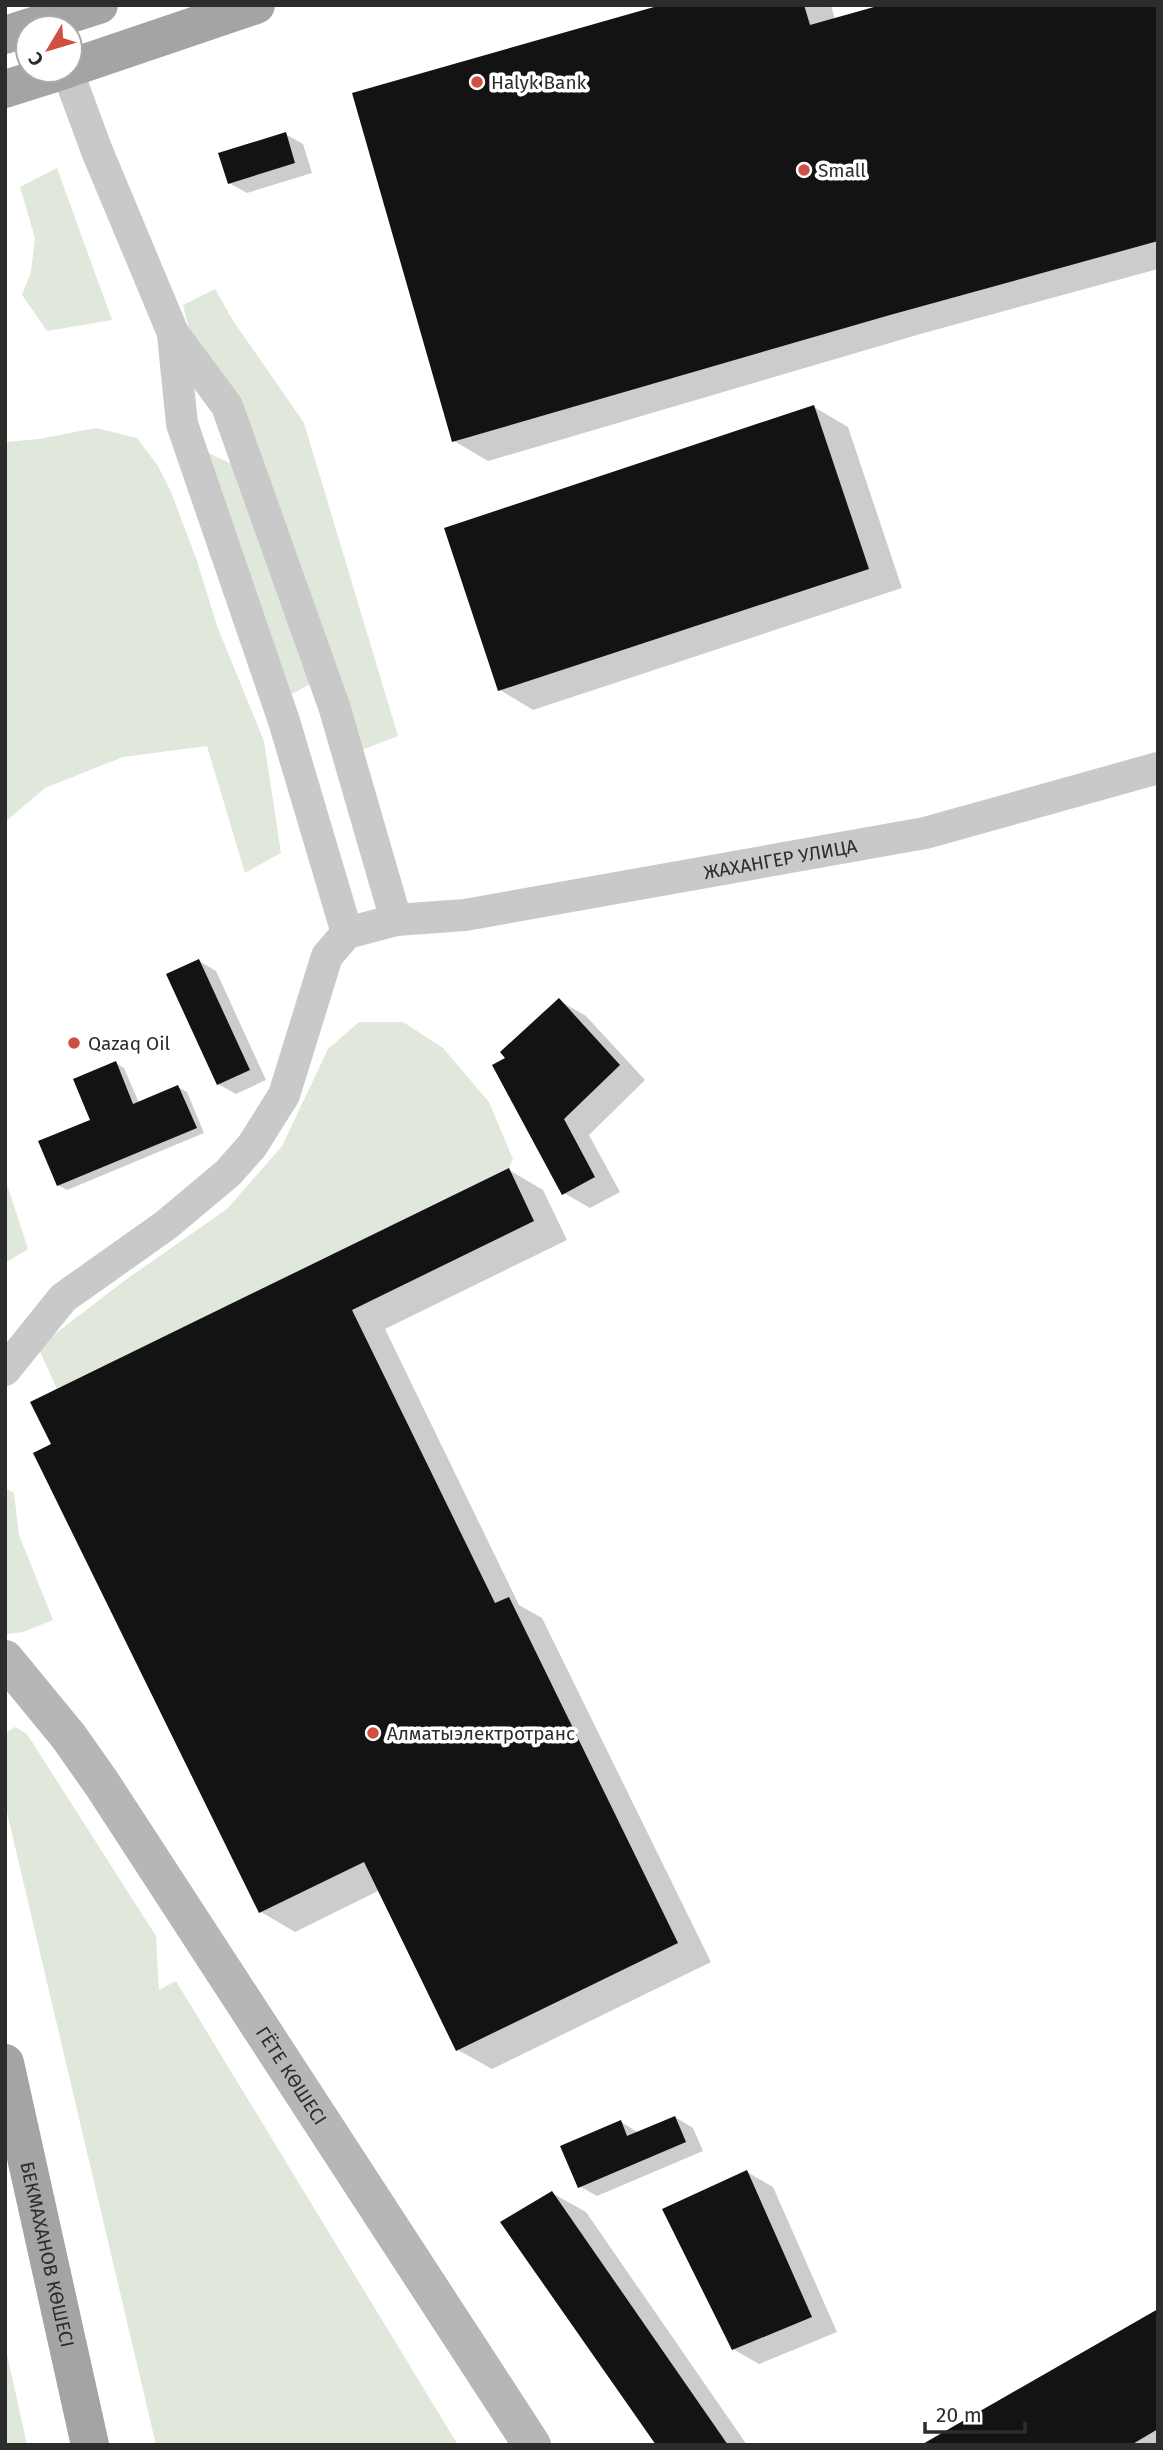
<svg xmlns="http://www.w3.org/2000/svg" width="1163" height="2450" viewBox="0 0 1163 2450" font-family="'Fira Sans',sans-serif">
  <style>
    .green { fill: #dfe8db }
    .shadow { fill: #0003 }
    .building { fill: #131313 }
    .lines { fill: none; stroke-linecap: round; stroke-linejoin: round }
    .minor { stroke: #c9c9c9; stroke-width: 32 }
    .secondary { stroke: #b6b6b6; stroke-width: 38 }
    .primary { stroke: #a4a4a4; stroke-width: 38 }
    .poi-dot { fill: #ce5043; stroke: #fff; stroke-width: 2.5 }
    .labels { text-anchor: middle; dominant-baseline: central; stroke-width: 7; stroke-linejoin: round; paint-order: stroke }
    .poi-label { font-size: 19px; fill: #2c2c2c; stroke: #fff; text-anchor: start }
    .street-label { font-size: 19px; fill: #2c2c2c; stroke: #fff }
  </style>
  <rect width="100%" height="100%" fill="#fff"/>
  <path class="green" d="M57 168 112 320 47 331 22 295 31 272 35 238 20 187Z
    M215 289 232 319 304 423 398 736 362 750 191 337 183 305Z
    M96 428 137 438 158 466 171 492 196 558 217 626 264 741 281 853 245 873 207 746 123 757 45 788 5 822V442L39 439Z
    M206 452 236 466 314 682 292 694Z
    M359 1022H403L443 1048 489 1102 513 1159 509 1168 57 1389 38 1347 124 1281 227 1209 282 1146 328 1049Z
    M5 1178 28 1249 5 1263Z
    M5 1488 14 1493 19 1535 53 1620 23 1632 7 1634Z
    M15 1727 27 1734 156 1936 159 1990 176 1981 458 2445H156L5 1804V1733Z
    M5 2345 27 2445H5Z"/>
  <path class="shadow" d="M667 5H831L835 20 1158 5V269L924 333 488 461 454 441Z
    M285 134 303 144 312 173 247 193 229 183Z
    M814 407 848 427 902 588 533 710 500 690Z
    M199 961 216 971 266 1080 236 1094 218 1084Z
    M560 1001 586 1016 645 1080 589 1135 620 1192 590 1208 564 1193 508 1058Z
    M116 1063 124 1068 139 1103 178 1087 187 1092 204 1133 67 1190 58 1185 92 1120Z
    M509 1170 543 1190 567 1240 385 1329 519 1605 542 1618 711 1962 492 2069 458 2050 378 1891 295 1932 261 1912 36 1454Z
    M675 2117 693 2128 703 2151 597 2196 579 2186 621 2122 639 2133Z
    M747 2172 773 2187 837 2332 759 2364 733 2349Z
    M552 2193 586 2212 747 2445H659Z
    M1158 2311V2445H924Z"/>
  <path class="building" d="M661 5H804L810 25 881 5H1158V241L890 315 452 442 352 93Z
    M286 132 295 163 228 184 218 153Z
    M814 405 869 569 498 691 444 528Z
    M199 959 250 1070 217 1085 166 974Z
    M559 998 620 1065 564 1119 595 1177 562 1195 492 1065 505 1058 500 1052Z
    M116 1061 133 1104 178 1085 197 1128 57 1186 38 1141 90 1120 73 1079Z
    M509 1168 534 1221 352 1310 495 1603 509 1597 678 1943 456 2051 364 1862 259 1913 33 1453 51 1444 30 1402Z
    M675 2116 686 2142 578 2188 560 2146 621 2120 627 2136Z
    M747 2170 812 2317 732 2350 662 2209Z
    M552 2191 728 2445H656L500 2222Z
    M1158 2309V2429L1131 2445H921Z"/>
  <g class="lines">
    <g class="minor">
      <path d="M67 70 97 151 173 333 227 406 334 706 396 920"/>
      <path d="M173 335 182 424 284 721 347 933"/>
      <path id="s1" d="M5 1370 63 1298 166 1225 228 1173 252 1146 284 1095 327 956 347 933 396 920 465 915 925 833 1158 768"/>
    </g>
    <path class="secondary" id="s2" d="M5 1659 69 1737 102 1784 532 2445"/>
    <g class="primary">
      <path d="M5 35 99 5"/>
      <path d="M70 68 256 5"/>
      <path d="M5 89 65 70"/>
      <path id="s3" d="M5 2063 90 2445"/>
    </g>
  </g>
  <g class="poi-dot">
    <circle cx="477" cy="82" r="7"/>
    <circle cx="804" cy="170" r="7"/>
    <circle cx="74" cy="1043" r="7"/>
    <circle cx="373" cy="1733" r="7"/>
  </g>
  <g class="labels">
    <g class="poi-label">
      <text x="491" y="82">Halyk Bank</text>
      <text x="818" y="170">Small</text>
      <text x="88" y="1043">Qazaq Oil</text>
      <text x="387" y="1733">Алматыэлектротранс</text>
    </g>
    <g class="street-label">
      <text stroke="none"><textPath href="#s1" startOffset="1012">ЖАХАНГЕР УЛИЦА</textPath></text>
      <text stroke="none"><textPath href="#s2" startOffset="506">ГЁТЕ КӨШЕСІ</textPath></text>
      <text stroke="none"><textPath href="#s3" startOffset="196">БЕКМАХАНОВ КӨШЕСІ</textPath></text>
    </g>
  </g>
  <rect width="1163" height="2450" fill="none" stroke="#2c2c2c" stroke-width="14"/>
  <g transform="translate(49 49) rotate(232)"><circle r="33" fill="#ffffff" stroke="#ababab" stroke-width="2"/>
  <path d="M0-5L12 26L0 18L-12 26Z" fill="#ce5043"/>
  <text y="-10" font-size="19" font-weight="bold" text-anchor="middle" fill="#2c2c2c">С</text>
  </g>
  <path d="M925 2422v10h100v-10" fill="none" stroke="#2c2c2c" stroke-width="3.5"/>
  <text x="936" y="2422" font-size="21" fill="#2c2c2c" stroke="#ffffff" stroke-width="5" paint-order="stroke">20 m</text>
</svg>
